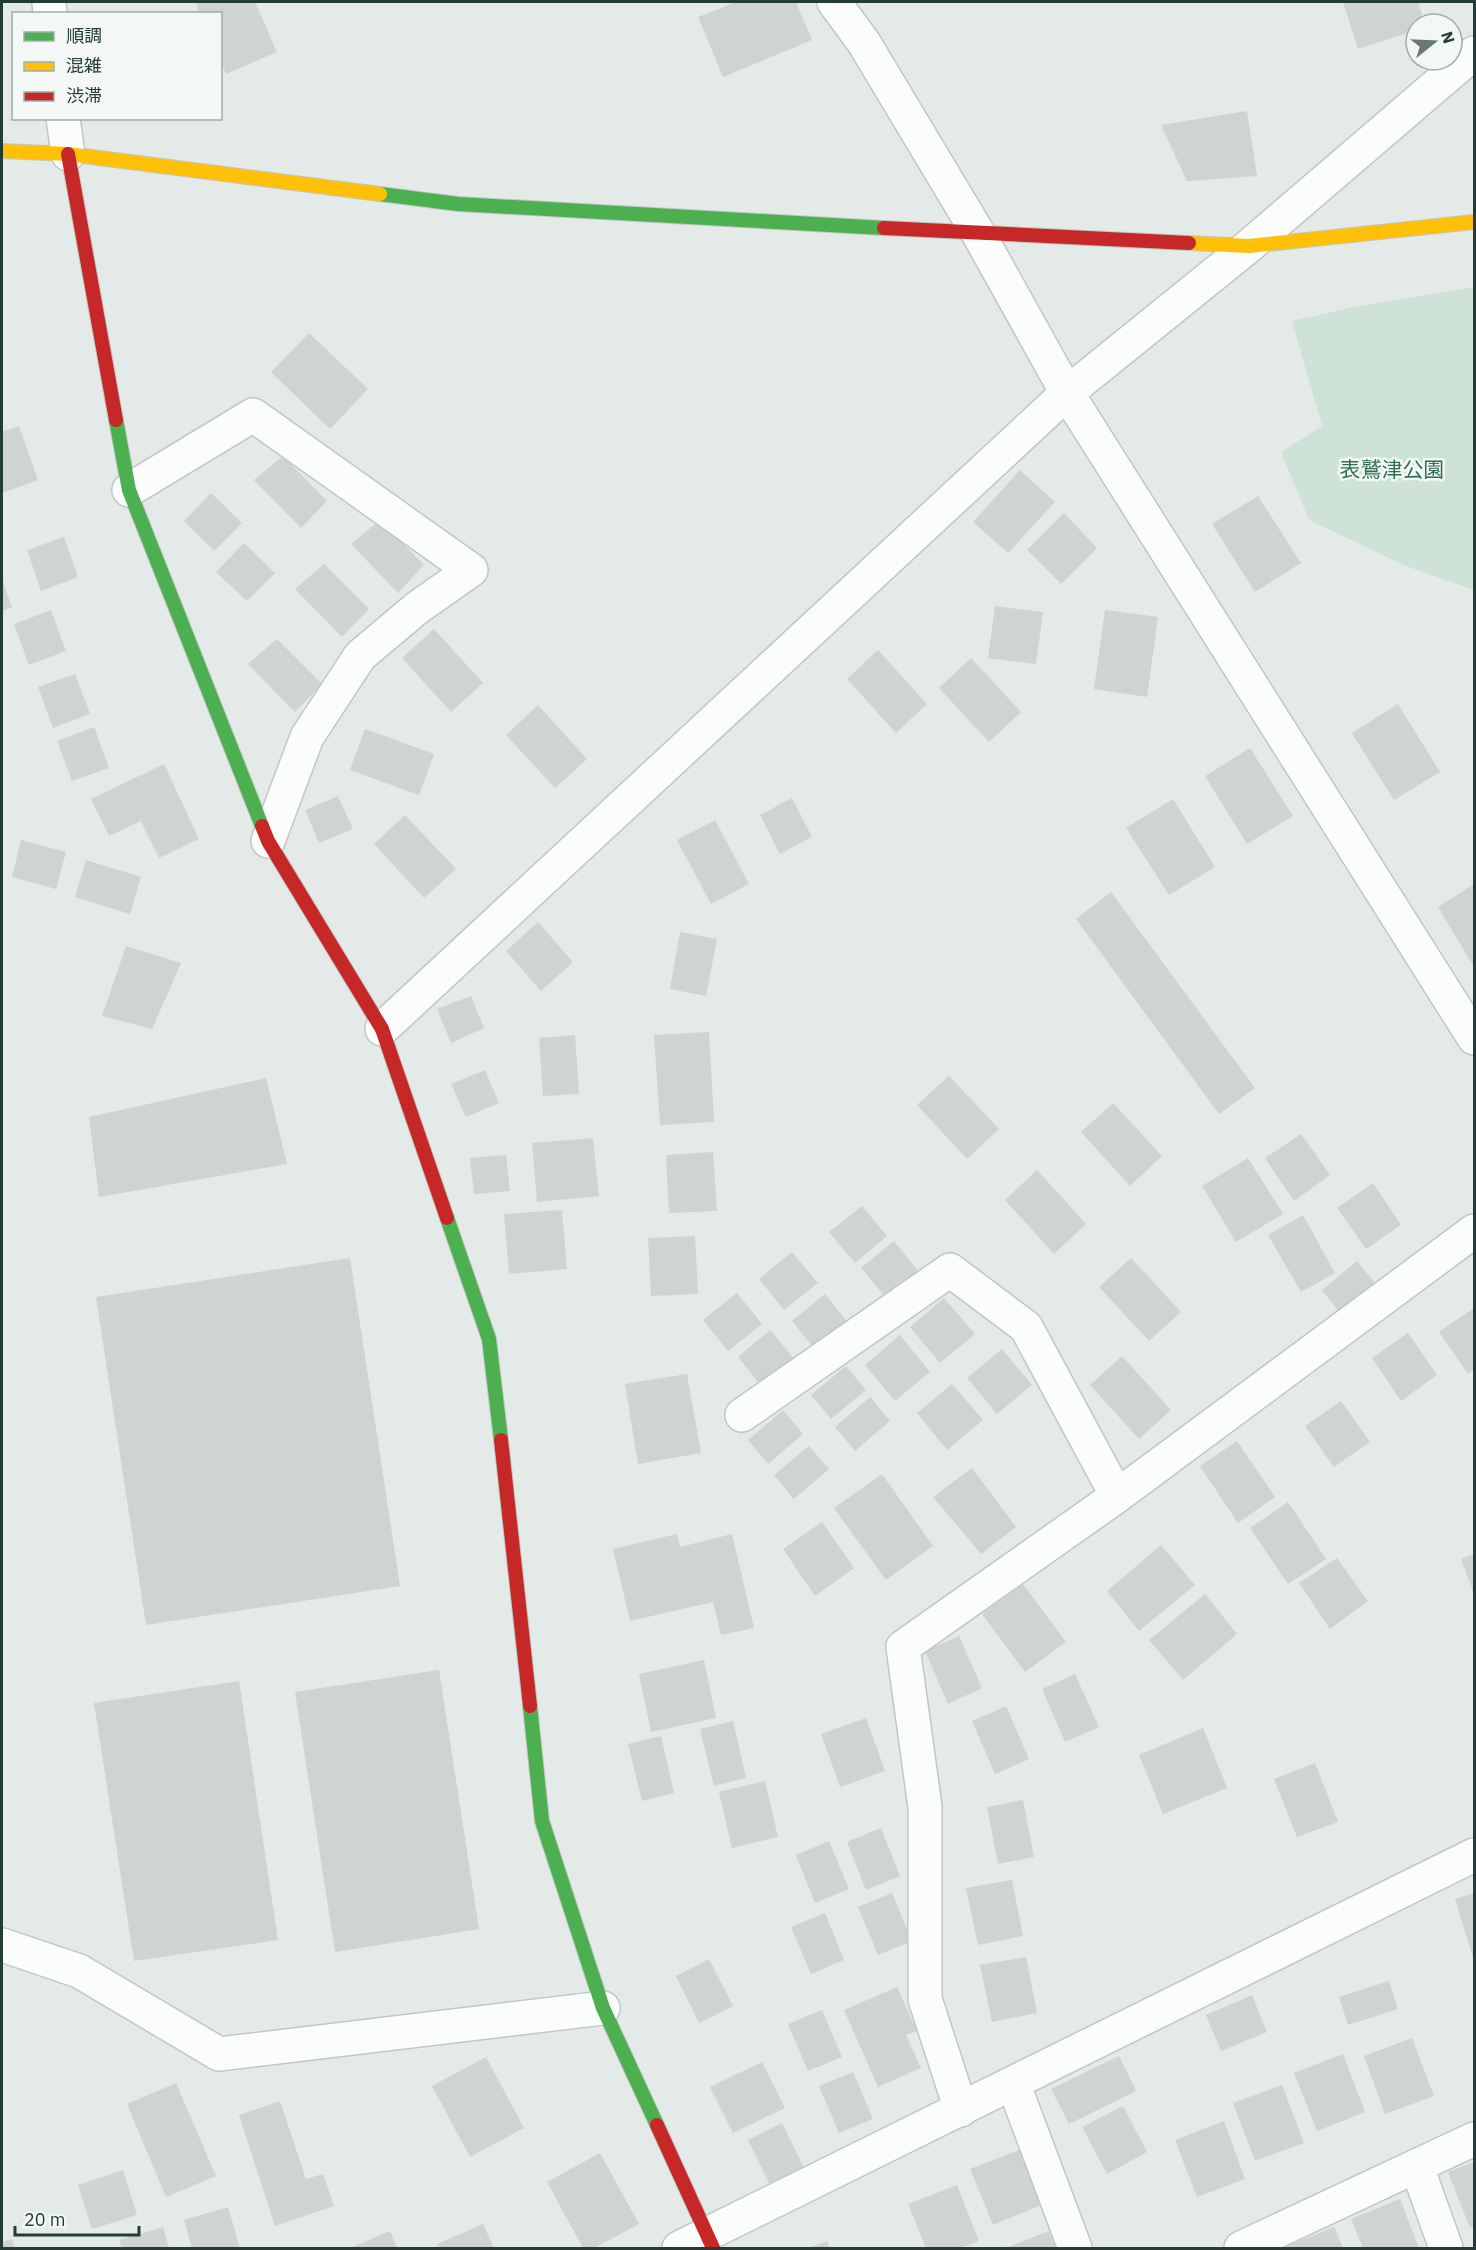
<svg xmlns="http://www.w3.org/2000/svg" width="1476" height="2250" viewBox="0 0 1476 2250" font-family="'IBM Plex Sans','Noto Sans JP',sans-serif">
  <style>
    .green { fill: #cfe2d7 }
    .building { fill: #cfd3d2 }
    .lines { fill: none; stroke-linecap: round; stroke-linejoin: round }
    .street-casing { stroke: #c1c7c5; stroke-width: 36 }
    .fast-casing { stroke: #c0c7c5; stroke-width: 16 }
    .slow-casing { stroke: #c0c7c5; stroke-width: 16 }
    .jam-casing { stroke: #c0c7c5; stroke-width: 16 }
    .street { stroke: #fbfcfc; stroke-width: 33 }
    .fast { stroke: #4caf50; stroke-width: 14 }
    .slow { stroke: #ffc107; stroke-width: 14 }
    .jam { stroke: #c62828; stroke-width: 14 }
    .labels { text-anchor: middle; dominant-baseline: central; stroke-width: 5; stroke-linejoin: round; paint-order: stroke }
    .park-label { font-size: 21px; fill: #307052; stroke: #f3f8f6 }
  </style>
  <rect width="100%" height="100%" fill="#e4eae8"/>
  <path class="green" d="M1474 287V590L1406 566 1309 520 1281 452 1322 426 1292 321 1354 307Z"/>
  <path class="building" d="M195 2H255L277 52 226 74 220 60V14H200Z
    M736 2H796L812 40 723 77 698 17Z
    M1343 2H1418L1425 24H1416V30L1358 49Z
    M1247 111 1257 176 1187 181 1161 125Z
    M309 333 368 389 330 429 271 372Z
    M19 426 38 480 2 493V432Z
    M283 456 327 501 301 528 254 480Z
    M1020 470 1055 502 1008 553 973 522Z
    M211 493 242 523 214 551 184 521Z
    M1258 496 1301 563 1255 592 1212 524Z
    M1064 513 1097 548 1061 584 1027 550Z
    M380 520 424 565 398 593 351 544Z
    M64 537 78 577 41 591 27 550Z
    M244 543 275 573 247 601 216 572Z
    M324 564 369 609 342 637 295 589Z
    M2 579 12 607 2 611Z
    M995 606 1043 612 1036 664 988 658Z
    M51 610 66 651 29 665 14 624Z
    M1105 610 1158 617 1147 697 1094 689Z
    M434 629 483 683 451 712 402 658Z
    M277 639 322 684 295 712 248 664Z
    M878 650 927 704 896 733 847 679Z
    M971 658 1021 712 989 742 939 688Z
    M75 674 90 714 53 728 38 687Z
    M1398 704 1440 772 1394 800 1352 733Z
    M538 705 587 759 555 788 506 735Z
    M94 727 109 768 72 781 57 741Z
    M365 729 434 754 419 795 350 770Z
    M1250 748 1293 816 1247 844 1205 776Z
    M164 764 199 839 159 858 141 821 109 836 91 799Z
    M338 796 353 829 319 843 305 810Z
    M792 798 812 837 780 854 760 815Z
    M1173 799 1215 867 1169 895 1126 828Z
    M405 815 456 869 424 898 374 844Z
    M715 820 749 884 711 904 677 840Z
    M21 840 66 852 56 889 12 877Z
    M86 860 141 877 130 914 75 897Z
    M1474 884V967L1438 907Z
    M1111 892 1255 1088 1219 1114 1076 919Z
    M538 922 573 962 541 991 506 951Z
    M680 932 717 939 706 996 670 989Z
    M126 946 181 963 152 1029 102 1016Z
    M471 996 484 1028 451 1043 437 1009Z
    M709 1032 714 1122 660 1125 654 1035Z
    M575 1035 579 1094 543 1096 539 1038Z
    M485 1070 499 1103 466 1117 451 1084Z
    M949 1076 999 1129 967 1159 917 1105Z
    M266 1078 287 1164 99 1197 89 1117Z
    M1113 1103 1162 1156 1130 1186 1081 1132Z
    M1301 1134 1330 1175 1294 1201 1265 1158Z
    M593 1138 599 1196 537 1202 532 1143Z
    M713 1152 717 1211 669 1213 666 1155Z
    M506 1155 510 1191 474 1194 470 1158Z
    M1248 1158 1283 1214 1236 1242 1202 1186Z
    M1037 1170 1086 1224 1054 1254 1005 1200Z
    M1373 1183 1401 1225 1366 1249 1337 1208Z
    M862 1206 887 1236 855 1263 829 1232Z
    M562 1210 567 1269 509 1274 504 1214Z
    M1303 1215 1335 1273 1301 1292 1268 1235Z
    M695 1236 698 1294 651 1296 648 1238Z
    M894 1241 919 1272 887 1299 861 1268Z
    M792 1252 818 1283 784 1310 759 1279Z
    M350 1258 400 1586 146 1625 96 1297Z
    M1131 1258 1181 1312 1149 1341 1099 1287Z
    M1357 1261 1375 1283 1339 1312 1322 1290Z
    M737 1293 762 1324 728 1351 703 1320Z
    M825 1294 850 1325 817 1352 792 1321Z
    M944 1298 975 1334 940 1363 910 1327Z
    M1474 1308V1369L1468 1374 1439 1332Z
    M770 1330 796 1361 763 1388 738 1357Z
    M1408 1333 1437 1375 1401 1401 1372 1358Z
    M900 1335 930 1372 895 1401 865 1365Z
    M1002 1349 1032 1385 997 1414 967 1378Z
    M1122 1356 1171 1410 1139 1439 1090 1385Z
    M846 1366 866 1390 831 1419 811 1395Z
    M687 1374 701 1453 638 1464 625 1384Z
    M952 1384 983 1420 947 1450 917 1413Z
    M870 1397 890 1421 855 1451 835 1427Z
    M1341 1401 1370 1442 1334 1467 1305 1426Z
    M783 1410 803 1434 768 1464 748 1440Z
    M1237 1441 1275 1497 1238 1523 1200 1466Z
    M809 1446 829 1469 794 1499 774 1475Z
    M972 1468 1016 1527 981 1554 933 1497Z
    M882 1474 933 1546 886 1580 834 1508Z
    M1288 1502 1326 1559 1288 1584 1250 1528Z
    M822 1522 854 1568 815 1596 783 1549Z
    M677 1534 680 1547 732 1534 754 1628 721 1635 713 1602 630 1621 613 1549Z
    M1161 1545 1195 1585 1139 1631 1107 1591Z
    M1474 1554V1594L1461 1559Z
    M1337 1558 1368 1601 1330 1629 1299 1583Z
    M1023 1584 1066 1642 1025 1672 982 1614Z
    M1205 1594 1237 1634 1183 1680 1149 1640Z
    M959 1636 982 1688 948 1704 925 1651Z
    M704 1660 716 1718 651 1732 639 1674Z
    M439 1670 479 1929 335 1952 295 1692Z
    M1075 1674 1099 1727 1065 1742 1042 1689Z
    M239 1681 278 1940 134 1961 94 1703Z
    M1006 1706 1029 1759 995 1774 972 1721Z
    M866 1718 885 1771 840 1787 821 1734Z
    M733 1721 746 1778 714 1786 700 1729Z
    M1203 1728 1227 1788 1163 1814 1139 1755Z
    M661 1736 674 1793 642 1801 628 1744Z
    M1315 1763 1338 1822 1297 1837 1274 1779Z
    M765 1781 778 1837 732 1848 719 1792Z
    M1023 1800 1034 1857 998 1864 987 1807Z
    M881 1828 900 1876 866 1890 847 1842Z
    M829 1841 849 1889 815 1903 796 1855Z
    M1012 1880 1023 1936 978 1945 966 1888Z
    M892 1893 912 1941 878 1955 858 1907Z
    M1474 1893V1961L1455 1899Z
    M825 1913 844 1960 811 1974 791 1927Z
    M1026 1957 1037 2013 992 2022 980 1965Z
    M709 1959 733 2006 699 2023 676 1976Z
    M1389 1981 1398 2009 1348 2025 1339 1997Z
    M897 1987 917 2031 906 2035 921 2068 878 2087 844 2010Z
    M1252 1995 1267 2032 1221 2051 1206 2015Z
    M822 2010 842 2057 808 2071 788 2024Z
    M1412 2038 1434 2096 1385 2114 1364 2056Z
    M1343 2054 1365 2112 1317 2131 1294 2073Z
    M1119 2056 1136 2091 1069 2124 1051 2089Z
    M486 2057 524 2128 470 2157 432 2086Z
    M762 2062 785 2108 733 2133 710 2087Z
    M853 2072 873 2119 839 2133 819 2086Z
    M176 2083 216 2176 166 2197 127 2104Z
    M1282 2085 1304 2143 1255 2161 1233 2103Z
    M280 2101 306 2179 323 2174 334 2206 275 2226 239 2115Z
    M1123 2106 1147 2152 1107 2174 1082 2127Z
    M1224 2121 1245 2179 1197 2197 1175 2140Z
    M782 2123 805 2170 771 2187 748 2140Z
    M1019 2150 1041 2205 993 2225 970 2169Z
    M600 2153 639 2224 594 2248H583L547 2182Z
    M1474 2162V2226L1470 2228 1448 2172Z
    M123 2170 137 2215 92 2229 78 2185Z
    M957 2185 979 2241 960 2248H926L908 2204Z
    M1400 2199 1419 2248H1363L1351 2219Z
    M228 2207 240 2248H192L184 2220Z
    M483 2224 494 2248H440L437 2244Z
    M163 2227 169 2248H122L119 2240Z
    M1334 2227 1343 2248H1288L1287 2246Z
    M390 2231 397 2248H350Z
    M1049 2231 1056 2248H1005Z
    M12 2239 15 2248H2V2242Z
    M827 2241 830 2248H808Z"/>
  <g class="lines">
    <defs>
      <path id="street" d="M49 2 50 14
        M834 2 864 43 978 233 1067 393 1474 1038
        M63 118 68 154
        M129 490 253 415 471 570 417 608 360 656 307 737 268 841
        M382 1029 1067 393 1249 246 1474 53
        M742 1415 950 1270 1026 1327 1117 1496
        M2 1945 79 1971 219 2054 603 2008
        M1013 2083 1075 2248
        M961 2110 925 1999V1807L903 1647 1117 1496 1474 1231
        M1417 2167 1446 2248
        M679 2248 1474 1855
        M1241 2248 1474 2139"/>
      <path id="fast" d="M380 194 458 204 884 228
        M116 420 129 490 262 826
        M447 1218 489 1339 501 1440
        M530 1706 542 1821 603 2008 657 2125"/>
      <path id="slow" d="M2 151 68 154 380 194
        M1189 243 1249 246 1474 222"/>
      <path id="jam" d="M68 154 116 420
        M884 228 1189 243
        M262 826 268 841 382 1029 447 1218
        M501 1440 530 1706
        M657 2125 713 2248"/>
    </defs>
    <use href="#street" class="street-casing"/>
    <use href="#fast" class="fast-casing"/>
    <use href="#slow" class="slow-casing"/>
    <use href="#jam" class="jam-casing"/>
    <use href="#street" class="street"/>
    <use href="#fast" class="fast"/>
    <use href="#slow" class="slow"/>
    <use href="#jam" class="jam"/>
  </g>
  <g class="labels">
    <g class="park-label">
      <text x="1392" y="469">表鷲津公園</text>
    </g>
  </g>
  <rect width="1476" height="2250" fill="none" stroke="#233c38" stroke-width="6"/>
  <rect x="12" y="12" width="210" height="108" fill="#f3f8f6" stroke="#a0adaa" stroke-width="1.5"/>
  <rect x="24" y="32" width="30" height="9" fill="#4caf50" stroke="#a0adaa" stroke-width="1.5"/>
  <text x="66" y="42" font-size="18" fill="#233c38">順調</text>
  <rect x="24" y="62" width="30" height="9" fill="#ffc107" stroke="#a0adaa" stroke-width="1.5"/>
  <text x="66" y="72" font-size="18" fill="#233c38">混雑</text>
  <rect x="24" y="92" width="30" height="9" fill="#c62828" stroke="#a0adaa" stroke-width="1.5"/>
  <text x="66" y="102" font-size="18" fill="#233c38">渋滞</text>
  <g transform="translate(1434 42) rotate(72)"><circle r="28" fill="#f3f8f6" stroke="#a0adaa" stroke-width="1.5"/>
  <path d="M0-4.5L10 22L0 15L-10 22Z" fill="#677976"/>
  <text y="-9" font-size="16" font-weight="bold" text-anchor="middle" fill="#233c38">N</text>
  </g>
  <path d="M15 2226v9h124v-9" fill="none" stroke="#233c38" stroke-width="3"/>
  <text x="24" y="2226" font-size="18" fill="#233c38" stroke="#f3f8f6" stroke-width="4.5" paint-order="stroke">20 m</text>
</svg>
